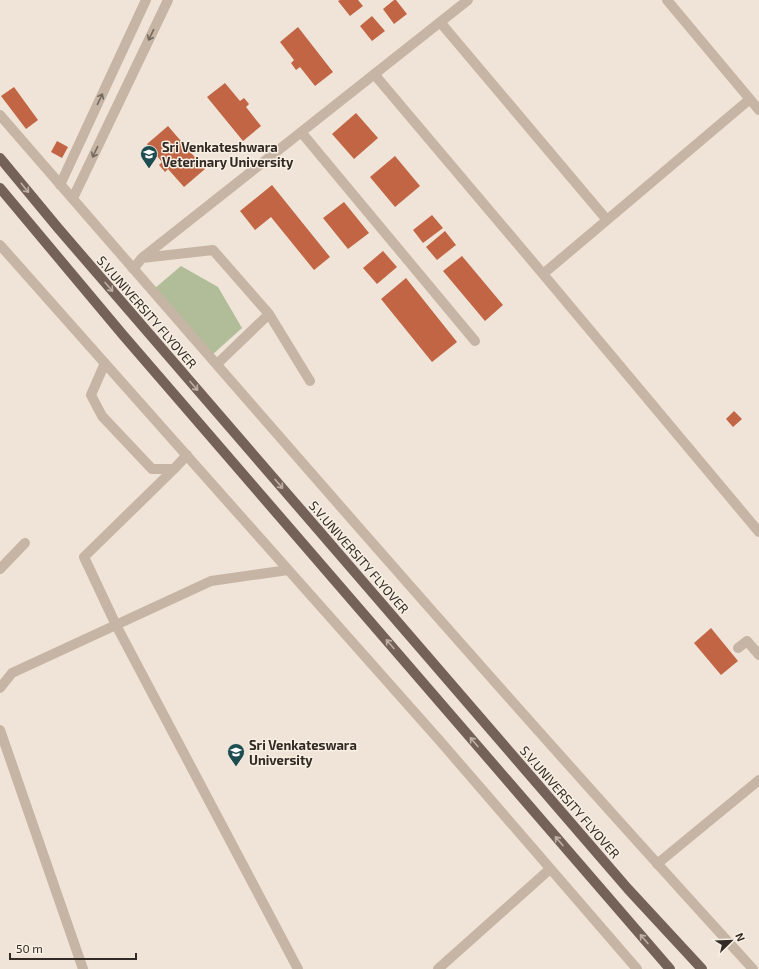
<svg xmlns="http://www.w3.org/2000/svg" width="759" height="969" viewBox="0 0 759 969" font-family="'Exo 2',sans-serif">
  <style>
    .green { fill: #b0bd98 }
    .building { fill: #c16544 }
    .lines { fill: none; stroke-linecap: round; stroke-linejoin: round }
    .minor { stroke: #c6b5a4; stroke-width: 10 }
    .major { stroke: #746157; stroke-width: 10 }
    .oneway { stroke: #75695e }
    .oneway2 { stroke: #bdafa4 }
    .labels { text-anchor: middle; dominant-baseline: central; stroke-width: 3; stroke-linejoin: round; paint-order: stroke }
    .poi-label { font-size: 13px; font-weight: bold; fill: #322a25; stroke: #f8efe3; text-anchor: start }
    .street-label { font-size: 13px; fill: #322a25; stroke: #f8efe3 }
  </style>
  <rect width="100%" height="100%" fill="#efe4d7"/>
  <path class="green" d="M181 266 218 287 242 328 212 355 154 289Z"/>
  <path class="building" d="M340 0H358L363 6 350 16 338 1Z
    M394 0H396L407 14 394 24 383 9Z
    M372 16 385 31 372 41 360 26Z
    M298 27 333 72 315 86 300 67 296 70 291 63 294 60 280 42Z
    M225 83 240 101 244 98 249 104 246 107 261 126 243 141 207 97Z
    M14 87 38 120 26 129 1 96Z
    M356 113 378 138 354 159 332 134Z
    M168 126 205 169 184 187 168 169 165 172 159 165 162 162 147 144Z
    M57 141 68 147 62 158 51 152Z
    M395 156 420 186 395 207 370 177Z
    M272 185 330 257 314 270 271 217 255 230 240 211Z
    M344 202 369 233 348 249 323 218Z
    M432 215 443 228 423 243 413 230Z
    M445 231 456 245 437 260 426 247Z
    M383 251 397 267 377 284 363 268Z
    M462 256 503 305 485 321 443 271Z
    M406 278 457 342 432 362 381 299Z
    M734 411 742 419 733 427 726 419Z
    M711 628 738 661 721 675 694 643Z"/>
  <g class="lines">
    <path class="minor" d="M667 0 759 110
      M440 22 607 220 543 274 759 532
      M374 74 543 274
      M0 115C249 402 497 689 753 969
      M301 132 475 341
      M60 185 146 0
      M73 198 168 0
      M607 220 750 99
      M0 245 440 741 637 969
      M142 258 213 250 269 314 217 364
      M133 269 142 258 468 0
      M269 314 310 381
      M105 363 91 395 102 416 152 469H174L187 455
      M174 469 84 557 116 625 298 969
      M0 569 25 543
      M738 648 747 641 759 655
      M0 688 12 673 211 581 288 570
      M0 730 83 969
      M657 864 759 780
      M438 969 550 869"/>
    <path class="major" d="M0 158 58 228 628 889 702 969
      M0 188 123 335 670 969"/>
  </g>
  <defs><path id="oneway-shaft" d="M-6 0H5M1.5-3L5.5 0L1.5 3" fill="none" stroke-width="1.6" stroke-linecap="round" stroke-linejoin="round"/></defs>
  <g class="oneway">
    <use href="#oneway-shaft" transform="translate(151 35) rotate(116)"/>
    <use href="#oneway-shaft" transform="translate(100 99) rotate(-65)"/>
    <use href="#oneway-shaft" transform="translate(95 152) rotate(116)"/>
  </g>
  <g class="oneway2">
    <use href="#oneway-shaft" transform="translate(25 188) rotate(51)"/>
    <use href="#oneway-shaft" transform="translate(109 287) rotate(49)"/>
    <use href="#oneway-shaft" transform="translate(194 386) rotate(49)"/>
    <use href="#oneway-shaft" transform="translate(279 484) rotate(49)"/>
    <use href="#oneway-shaft" transform="translate(390 644) rotate(-131)"/>
    <use href="#oneway-shaft" transform="translate(474 742) rotate(-131)"/>
    <use href="#oneway-shaft" transform="translate(559 841) rotate(-131)"/>
    <use href="#oneway-shaft" transform="translate(644 939) rotate(-131)"/>
  </g>
  <defs>
    <symbol id="university-pin" viewBox="-11 -11 22 30"><path d="M0 17L-7.5 6A9.5 9.5 0 1 1 7.5 6Z" fill="#1d4d51" stroke="#f8efe3"/><path d="M0-5L7-2L0 1L-7-2ZM-4 1L0 2.5L4 1V4Q0 6-4 4Z" fill="#fff"/></symbol>
  </defs>
  <g fill-rule="evenodd">
    <use href="#university-pin" x="139" y="144" width="20" height="27"/>
    <use href="#university-pin" x="226" y="742" width="20" height="27"/>
  </g>
  <g class="labels">
    <g class="poi-label">
      <text x="162" y="147">Sri Venkateshwara<tspan x="162" dy="15">Veterinary University</tspan></text>
      <text x="249" y="745">Sri Venkateswara<tspan x="249" dy="15">University</tspan></text>
    </g>
    <g class="street-label">
      <text transform="translate(147 312) rotate(49)">S.V.UNIVERSITY FLYOVER</text>
      <text transform="translate(359 557) rotate(49)">S.V.UNIVERSITY FLYOVER</text>
      <text transform="translate(570 802) rotate(49)">S.V.UNIVERSITY FLYOVER</text>
    </g>
  </g>
  <g transform="translate(731 941) rotate(67)" stroke="#f8efe3" stroke-width="3" paint-order="stroke">
  <path d="M0-3L7 15L0 10L-7 15Z" fill="#322a25"/>
  <text y="-6" font-size="11" font-weight="bold" text-anchor="middle" fill="#322a25">N</text>
  </g>
  <path d="M10 953v6h126v-6" fill="none" stroke="#322a25" stroke-width="2"/>
  <text x="16" y="953" font-size="12" fill="#322a25" stroke="#f8efe3" stroke-width="3" paint-order="stroke">50 m</text>
</svg>
